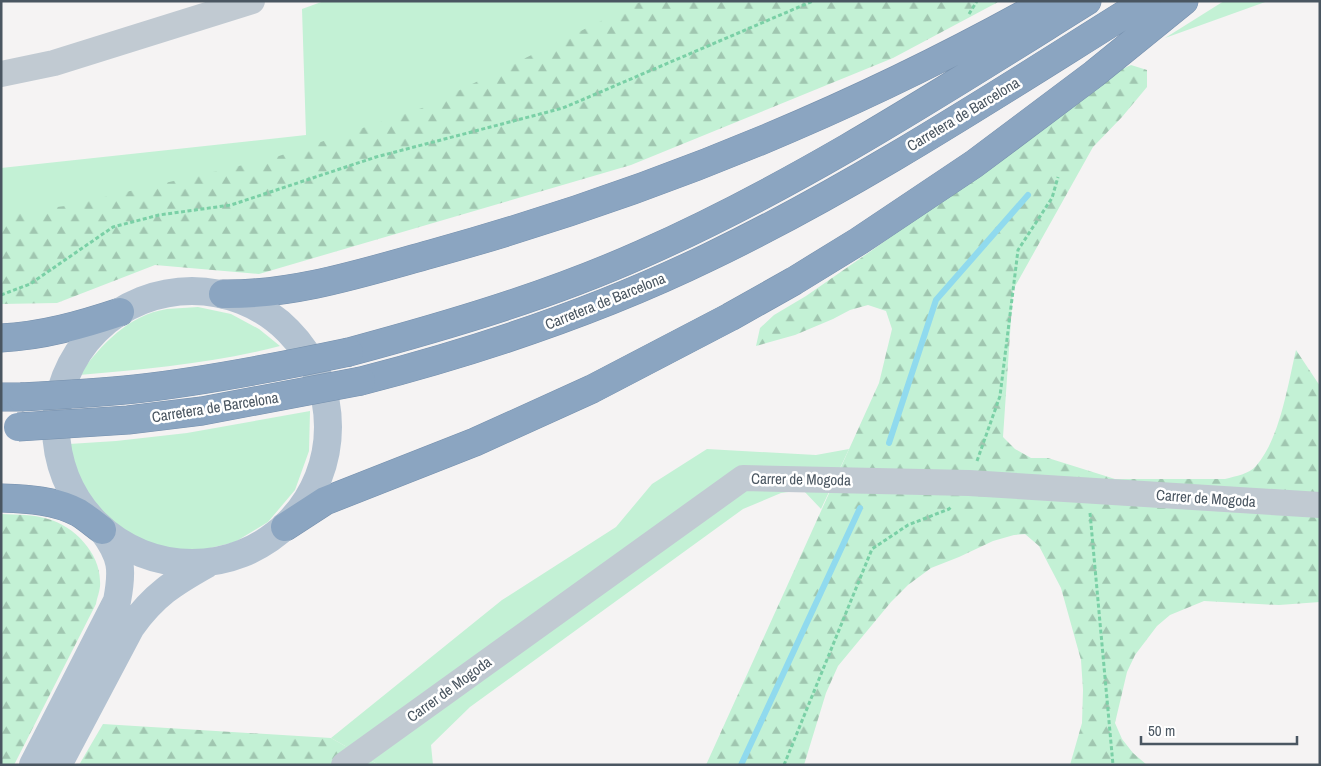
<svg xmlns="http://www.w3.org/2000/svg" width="1321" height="766" viewBox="0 0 1321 766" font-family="'Archivo Narrow',sans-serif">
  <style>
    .grass { fill: #c3f1d5 }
    .forest { fill: url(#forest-firs) }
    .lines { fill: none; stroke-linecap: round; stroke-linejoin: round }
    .stream { stroke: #90daee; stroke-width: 6 }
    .highway-casing { stroke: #7690ad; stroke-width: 29 }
    .path { stroke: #7ad0a6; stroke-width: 3; stroke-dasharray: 4 2.5; stroke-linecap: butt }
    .minor { stroke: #c1cad2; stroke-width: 26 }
    .major { stroke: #b3c2d1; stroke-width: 28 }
    .highway { stroke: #8ba5c1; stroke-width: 28 }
    .highway-bridge-casing { stroke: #7690ad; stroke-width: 29; stroke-linecap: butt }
    .highway-bridge { stroke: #8ba5c1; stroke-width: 28 }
    .labels { text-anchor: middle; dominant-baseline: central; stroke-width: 5; stroke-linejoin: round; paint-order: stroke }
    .street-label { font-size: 15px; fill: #4a5661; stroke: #fff }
  </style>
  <defs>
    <pattern id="forest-firs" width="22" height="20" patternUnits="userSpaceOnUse" patternTransform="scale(1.25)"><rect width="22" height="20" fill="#c3f1d5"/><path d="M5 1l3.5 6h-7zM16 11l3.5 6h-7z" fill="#a0c6b0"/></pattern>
  </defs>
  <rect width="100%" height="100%" fill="#f5f3f3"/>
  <path class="grass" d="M324 1H664L350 145 1 223V168L306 135 302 9Z
    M1224 1H1268L1165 38Z
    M198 307 231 314 259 329 280 346C215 363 147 369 79 375 101 345 128 315 167 309 177 308 188 308 198 307Z
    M310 411 309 451 295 490 268 522 235 542 198 551 159 548 124 533 95 507 75 474 69 444 116 441 187 433Z
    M707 449 816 455 849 449 821 509 803 490 781 493 743 509 470 707 431 745 433 765H379L331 738 502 600 616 527 652 484Z"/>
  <path class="forest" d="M642 1H1000L893 58 631 165 259 274 155 265 57 303 1 304V214L65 206 273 158 425 107Z
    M1131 65 1147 70V87L1122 117 1093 147 1013 290 1003 437 1015 449 1031 458H1048L1115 479H1225C1236 476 1249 474 1256 466 1280 439 1288 384 1296 350L1320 386V602L1279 605 1204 601 1170 615 1157 626 1135 655 1127 672 1115 723 1122 739 1133 753 1147 765H1070L1082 723 1083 690 1081 660 1061 588 1039 546 1025 534 1014 535 993 541 959 557 931 568 908 585 891 602 838 666 826 693 804 765H706L879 383 892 329 886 311 868 305 850 310 833 319 795 335 756 346 760 328 774 315 806 296 871 251 1116 72Z
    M1 514C17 515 33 514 48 519 74 526 100 553 100 581 101 589 97 597 96 604L14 765H1Z
    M103 724 331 738 379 765H79Z"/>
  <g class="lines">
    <path class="stream" d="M889 443 936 300 1028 195
      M741 765 860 508"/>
    <defs>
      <path id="highway" d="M223 294C294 295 362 273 431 254 645 195 854 110 1048 1
        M1 338C42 336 81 325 120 312
        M349 352C449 325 548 296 642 254 798 185 943 91 1087 1
        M361 381C481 350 598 311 709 257 861 184 1003 90 1146 1
        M1 397H21
        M1 498C27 499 56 500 79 513 87 518 94 524 102 530
        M285 527 325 501 475 442 592 389 730 317 794 281 859 241 974 164 1094 74 1184 1"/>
    </defs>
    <use href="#highway" class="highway-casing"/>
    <path class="path" d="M969 14 977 1
      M1 295 30 284 113 227 159 215 231 205 376 157 563 108 813 1
      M977 461 1000 396 1018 250 1052 198 1058 177
      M1090 513 1113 765
      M784 765 872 549 908 525 949 509 951 507"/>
    <path class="minor" d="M1 74 54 63 252 1
      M344 765 743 478 969 483 1320 505"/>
    <path class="major" d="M56 427a136 136 0 1 1 272 0a136 136 0 1 1-272 0Z
      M33 765 117 601C123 569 122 557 103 531
      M58 765 131 627C154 595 173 583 207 564"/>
    <use href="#highway" class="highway"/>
    <defs>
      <path id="highway-bridge" d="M21 397C59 395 97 393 135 389 207 381 278 367 349 352
        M18 427 128 420 202 411 361 381"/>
    </defs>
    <use href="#highway-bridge" class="highway-bridge-casing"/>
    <use href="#highway-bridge" class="highway-bridge"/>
  </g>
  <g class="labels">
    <g class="street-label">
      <text transform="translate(963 114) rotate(-31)">Carretera de Barcelona</text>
      <text transform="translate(605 301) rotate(-22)">Carretera de Barcelona</text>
      <text transform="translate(215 407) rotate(-9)">Carretera de Barcelona</text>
      <text transform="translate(801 479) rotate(1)">Carrer de Mogoda</text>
      <text transform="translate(1206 498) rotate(4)">Carrer de Mogoda</text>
      <text transform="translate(449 689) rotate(-36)">Carrer de Mogoda</text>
    </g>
  </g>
  <rect width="1321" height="766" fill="none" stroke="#4a5661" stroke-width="5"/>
  <path d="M1141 736v8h156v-8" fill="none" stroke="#4a5661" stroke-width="2.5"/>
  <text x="1148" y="736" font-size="15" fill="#4a5661" stroke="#ffffff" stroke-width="4" paint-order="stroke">50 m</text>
</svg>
